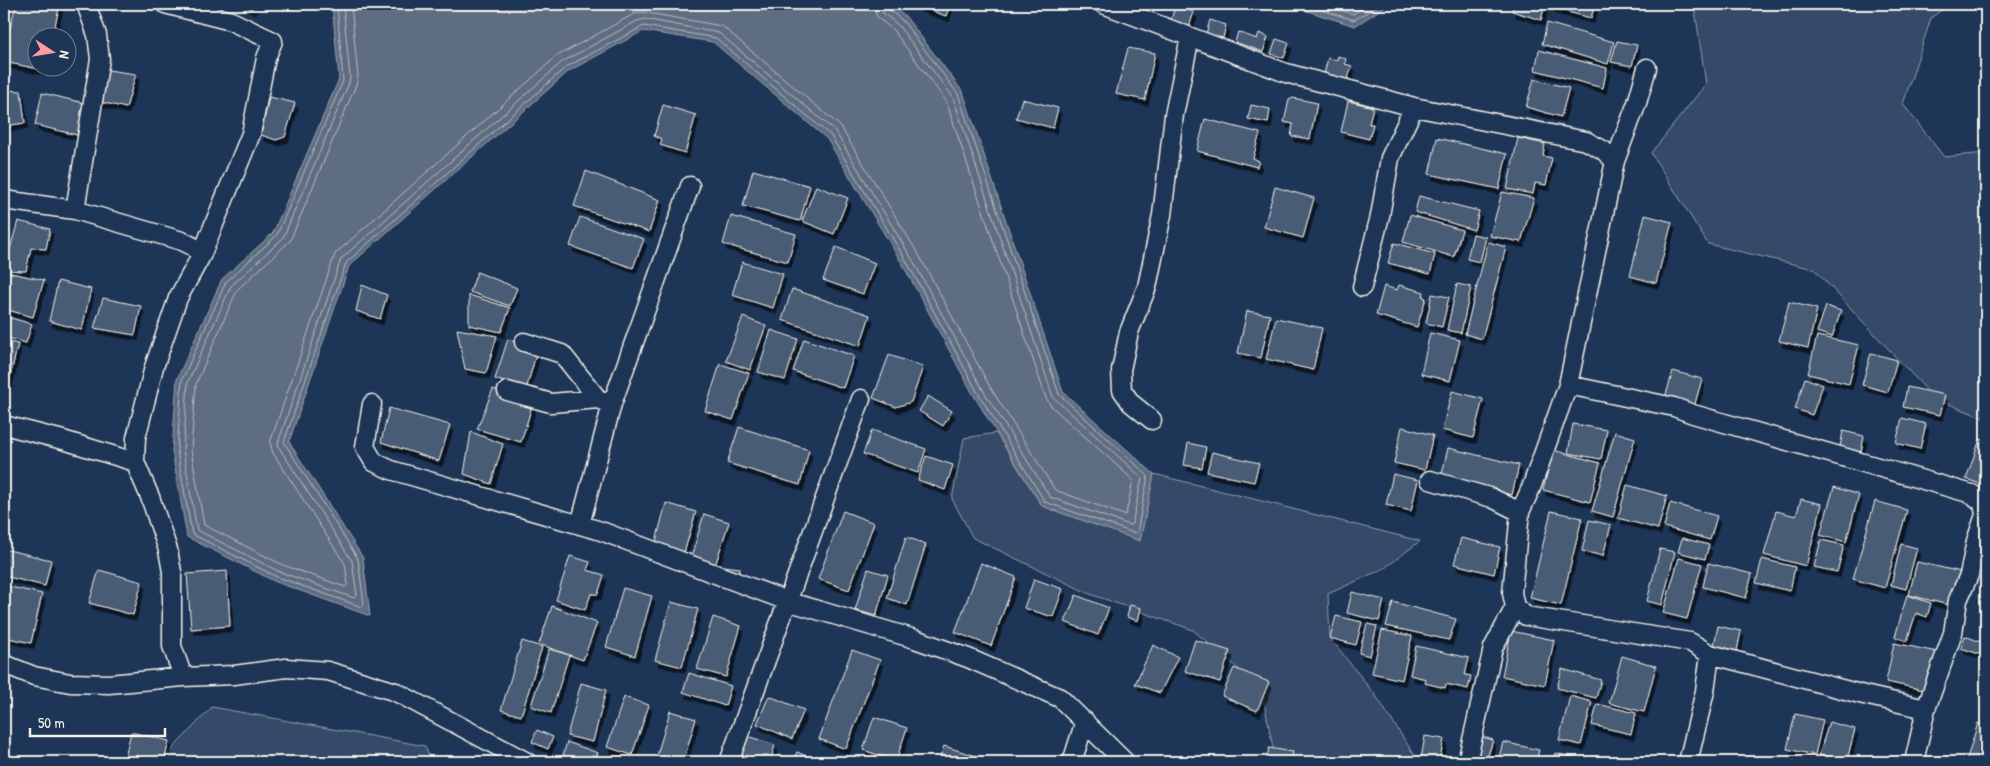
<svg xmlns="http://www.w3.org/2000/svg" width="1990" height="766" viewBox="0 0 1990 766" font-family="'Patrick Hand',sans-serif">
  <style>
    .green { fill: #354a67; stroke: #949ea8 }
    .water { fill: #5e6d82; stroke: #9aa2ab }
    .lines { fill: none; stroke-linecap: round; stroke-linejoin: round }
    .shore { stroke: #b8bcbf; stroke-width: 1 }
    .building { fill: #485b74; stroke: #f4f1e8; filter: url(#shadow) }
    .minor-casing { stroke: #f4f1e8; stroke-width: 21 }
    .minor { stroke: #1d3557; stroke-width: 18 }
  </style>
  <defs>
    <filter id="shadow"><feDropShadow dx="3" dy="5.5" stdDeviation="0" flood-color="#0009"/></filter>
  </defs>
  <rect width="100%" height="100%" fill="#1d3557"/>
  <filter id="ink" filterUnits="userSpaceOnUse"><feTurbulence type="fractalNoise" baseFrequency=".02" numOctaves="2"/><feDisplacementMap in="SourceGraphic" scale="10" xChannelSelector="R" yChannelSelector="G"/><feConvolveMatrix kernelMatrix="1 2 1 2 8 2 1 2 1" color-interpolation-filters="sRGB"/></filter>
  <g filter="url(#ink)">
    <path class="green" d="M1694 4H1949L1931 18 1903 104 1944 157 1986 153V419L1934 398 1814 269 1708 244 1651 153 1706 84Z
      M996 433 1042 506 1140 540 1154 474 1420 541 1385 568 1328 594 1330 638 1376 696 1419 762H1276L1261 688 1193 630 1090 594 973 538 952 499 964 438Z
      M212 707 425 746 431 762H160Z"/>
    <path class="water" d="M332 4H889L906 17 963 92 1063 392 1154 474 1140 541 1042 506 974 396 903 265 827 139 713 42 643 31 569 71 349 266 289 442 363 558 370 616 276 582 187 537 172 451 177 379 222 279 273 233 339 79Z
      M1285 4H1389L1355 26Z"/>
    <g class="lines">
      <path class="shore" d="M337 4 343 81 277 235 226 282 182 380 177 450 192 534 277 577 362 607 364 604 358 559 284 442 346 263 566 67 644 26 716 38 831 136 907 262 978 393 1045 502 1134 533 1137 532 1148 476 1059 394 958 94 903 21 888 9 887 4
        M343 4 350 77 349 83 283 238 231 286 188 382 183 450 197 530 280 572 354 598 357 595 352 561 280 449 278 443 341 259 562 62 637 21 645 19 719 33 835 131 912 259 983 390 1050 497 1129 525 1132 524 1142 478 1053 397 953 97 898 25 883 13 880 4
        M351 4 358 77 356 85 290 241 237 290 196 384 191 450 204 525 283 565 345 587 348 584 345 564 273 453 270 443 335 254 557 56 634 14 642 12 722 26 840 126 919 255 990 387 1055 490 1124 515 1126 514 1133 480 1051 406 1046 398 946 101 893 30 877 17 873 4
        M1302 4 1354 20 1380 4
        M1322 4 1353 14 1369 4"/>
    </g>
    <path class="building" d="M16 4H60L52 38H38V68H45L44 70 4 62V52Z
      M243 4H258L251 9Z
      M918 4H950L946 16 918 6Z
      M1514 4H1545L1541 20 1512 11Z
      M1553 4H1595L1591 18 1552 8Z
      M1175 6 1194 12 1188 30 1170 24Z
      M1210 20 1226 25 1223 38 1206 34Z
      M1547 23 1614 42 1608 64 1542 44Z
      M1238 32 1257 39 1259 33 1268 37 1263 52 1235 42Z
      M1276 39 1289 43 1284 58 1271 54Z
      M1617 41 1637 45 1632 66 1611 62Z
      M1128 48 1155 53 1145 100 1116 94Z
      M1539 50 1607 68 1603 88 1535 70Z
      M1338 56 1346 59 1345 64 1352 66 1347 81 1324 74 1328 58 1337 60Z
      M101 69 136 74 126 108 93 100Z
      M1534 79 1569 88 1561 117 1526 107Z
      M4 90 21 91 25 123 4 126Z
      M42 93 84 103 77 135 35 125Z
      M269 97 295 103 285 137 276 140 261 135Z
      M1293 98 1317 103 1310 139 1291 136 1293 124 1284 122 1289 100Z
      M1022 99 1058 108 1053 128 1016 118Z
      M1348 101 1373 107 1369 124H1373L1369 139 1341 132Z
      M663 105 696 115 685 153 660 145 662 139 654 136Z
      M1251 105 1270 109 1268 123 1248 119Z
      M1205 119 1260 133 1253 158 1259 161 1257 167 1197 151Z
      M1437 138 1507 154 1499 189 1429 174Z
      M1518 138 1545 144 1543 156 1552 158 1546 185 1535 183 1533 194 1507 189Z
      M753 170 810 186 800 221 743 206Z
      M586 171 660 200 649 232 574 206Z
      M816 186 848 198 834 234 802 221Z
      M1275 187 1314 198 1303 238 1264 227Z
      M1502 192 1534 198 1521 242 1490 236Z
      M1419 196 1479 211 1474 230 1415 212Z
      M1410 215 1462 230 1454 257 1403 242Z
      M1645 215 1672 222 1656 283 1630 276Z
      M731 216 796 234 788 262 723 244Z
      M580 217 644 239 633 268 570 246Z
      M18 221 50 229 46 249 31 248 26 271 4 270Z
      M1473 234 1486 237 1480 262 1467 259Z
      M1488 242 1506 247 1482 339 1465 334Z
      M1394 243 1435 254 1430 274 1388 263Z
      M836 247 875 263 863 294 823 280Z
      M742 262 783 274 773 308 732 295Z
      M6 272 44 280 33 317 4 309V280Z
      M477 272 517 288 510 306 470 292Z
      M58 281 91 289 82 330 49 321Z
      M1457 284 1471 287 1461 333 1447 330Z
      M362 285 387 295 380 319 356 311Z
      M1399 285 1424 292 1423 297 1426 298 1417 327 1376 315 1384 286 1397 290Z
      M792 289 870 315 860 346 782 320Z
      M1432 294 1449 297 1442 327 1426 323Z
      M469 295 510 308 501 332 469 325Z
      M103 298 141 306 135 335 94 328Z
      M1789 302 1817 309 1808 348 1779 341Z
      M1826 306 1841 311 1832 337 1817 332Z
      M1247 311 1270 315 1261 358 1238 353Z
      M4 316 32 324 26 343 4 337Z
      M743 317 766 326 750 370 726 361Z
      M1276 318 1322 328 1313 370 1266 359Z
      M457 329 497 336 486 373 465 369Z
      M771 330 798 339 785 380 758 372Z
      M1430 333 1460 340 1450 381 1421 374Z
      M1817 336 1859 345 1849 384 1808 374Z
      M508 339 537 351 526 390 495 379Z
      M804 339 854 356 843 388 793 371Z
      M4 341 18 344 4 401Z
      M1871 353 1897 360 1888 392 1862 385Z
      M889 355 923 367 911 402 896 407 873 398Z
      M720 364 749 373 733 420 705 411Z
      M1673 371 1702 379 1694 407 1665 398Z
      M1805 378 1823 385 1812 415 1795 409Z
      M1907 387 1945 395 1940 415 1903 407Z
      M493 389 533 403 521 442 477 429Z
      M1452 391 1483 399 1473 438 1442 430Z
      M928 396 952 411 943 426 919 411Z
      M389 408 450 425 439 461 381 442Z
      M1902 418 1926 424 1920 449 1896 443Z
      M1573 424 1607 430 1601 459 1568 453Z
      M739 427 809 450 800 485 727 463Z
      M1402 427 1433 435 1425 470 1394 463Z
      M872 430 926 449 918 473 863 454Z
      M1843 431 1864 436 1861 452 1840 447Z
      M471 432 503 444 491 484 464 474Z
      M1615 432 1635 438 1613 517 1592 511Z
      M1980 439 1986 441V486L1966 479Z
      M1188 443 1206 447 1202 468 1184 465Z
      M1448 448 1519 465 1512 495 1441 478Z
      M1553 450 1600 463 1590 502 1543 490Z
      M1212 452 1259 463 1254 482 1207 472Z
      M926 456 953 465 945 490 918 480Z
      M1393 474 1418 480 1411 511 1386 505Z
      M1627 485 1667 496 1658 529 1618 518Z
      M1834 487 1859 495 1846 542 1820 535Z
      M1801 499 1822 504 1806 566 1764 555 1776 511 1796 516Z
      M1875 501 1907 510 1885 588 1853 579Z
      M666 503 696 512 684 553 655 545Z
      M1670 503 1717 516 1710 540 1664 527Z
      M843 511 874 523 849 590 818 579Z
      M1551 511 1582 518 1561 605 1530 598Z
      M704 514 729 522 715 566 691 558Z
      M1589 520 1611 525 1603 556 1582 551Z
      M906 537 926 544 907 605 887 598Z
      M1461 538 1500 547 1494 574 1454 564Z
      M1682 538 1709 545 1705 559 1678 552Z
      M1821 540 1844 545 1837 572 1814 567Z
      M1901 544 1917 548 1906 589 1891 585Z
      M4 549 51 560 45 586 4 576Z
      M1660 549 1675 552 1662 605 1647 601Z
      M570 556 590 562 587 570 604 575 598 594H591L585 610 556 600Z
      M1679 558 1702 564 1687 619 1663 613Z
      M1762 559 1795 567 1790 591 1756 583Z
      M1917 562 1961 572 1953 606 1909 595Z
      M981 563 1016 577 991 646 955 632Z
      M1708 563 1752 574 1746 598 1703 587Z
      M717 565 740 568 738 580 717 572Z
      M868 569 888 575 876 616 855 610Z
      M99 570 142 582 133 615 89 603Z
      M227 571 230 626 191 629 187 574Z
      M1034 579 1063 589 1053 617 1024 608Z
      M6 586 42 594 31 643 4 637V596Z
      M623 588 652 596 635 656 606 647Z
      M1352 592 1384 600 1379 621 1347 613Z
      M1076 595 1109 608 1098 635 1065 622Z
      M1907 595 1931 603 1927 617 1916 613 1907 641 1895 637Z
      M671 602 698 609 682 667 655 660Z
      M1393 602 1456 619 1449 640 1386 626Z
      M1130 605 1141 608 1138 621 1127 617Z
      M552 606 597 623 583 660 539 644Z
      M1336 616 1362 622 1356 645 1330 638Z
      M713 617 741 626 726 677 697 669Z
      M1367 624 1377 626 1370 656 1359 653Z
      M1718 626 1741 631 1737 651 1714 645Z
      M1382 630 1412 636 1402 680 1372 673Z
      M1511 631 1554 640 1545 685 1502 676Z
      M1965 636 1986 644 1985 656 1961 648Z
      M1195 640 1230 651 1220 682 1185 671Z
      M522 641 542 647 521 716 501 710Z
      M1894 643 1937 652 1929 691 1886 682Z
      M1153 645 1178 657 1160 693 1135 684Z
      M1416 646 1469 658 1465 675 1471 676 1468 689 1446 684 1445 688 1425 683 1426 679 1410 675Z
      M549 649 569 655 551 713 531 706Z
      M852 650 880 660 846 749 819 739Z
      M1622 656 1656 666 1644 712 1609 703Z
      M1234 668 1269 682 1257 711 1222 696Z
      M1562 669 1601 680 1596 698 1557 688Z
      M689 673 731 686 725 706 683 692Z
      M581 683 606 690 593 742 567 736Z
      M769 696 804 710 792 739 757 724Z
      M1570 696 1592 702 1581 745 1559 740Z
      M624 697 649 705 632 755 607 747Z
      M1597 704 1636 713 1631 734 1592 725Z
      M1986 704V721L1981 719Z
      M670 711 696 719 683 762H655Z
      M1795 714 1823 720 1815 755 1787 749Z
      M874 717 907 728 896 761 863 750Z
      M1829 722 1855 729 1847 760 1819 755Z
      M1978 723 1986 726V762H1966Z
      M537 730 553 737 548 749 532 742Z
      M131 732 169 741 164 762H124Z
      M747 736 775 745 770 762H738Z
      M1425 736 1444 739 1439 762 1421 759Z
      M1483 737 1493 740 1486 762H1475Z
      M567 742 598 753 595 762H585L563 755Z
      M1503 742 1539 750 1536 762H1498Z
      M944 746 989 760 988 762H939Z
      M1269 748 1293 752 1291 762H1266Z
      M797 752 820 762H792Z
      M1555 753 1577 758 1576 762H1553Z"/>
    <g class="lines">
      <defs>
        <path id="minor" d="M165 4 231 21 273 41 266 58 251 134 201 256 178 298 154 367 136 438 135 462 150 497 168 550 172 572V646L183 677
          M1103 4 1286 73 1414 107 1586 141 1603 150 1615 161
          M4 200 75 210 182 241 194 247 201 256
          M75 210 100 59 97 35 86 4
          M1362 287 1380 216 1390 158 1414 107
          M524 342 562 354 598 399
          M1568 385 1674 407 1693 414 1972 494 1983 503 1985 515 1976 541 1969 575 1958 600 1953 633 1926 709 1914 762
          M507 391 551 403 598 399 612 404
          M372 404 365 447 374 462 391 470 601 531 787 601 915 639 968 658 1060 698 1125 762
          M1152 420 1131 403 1122 390 1121 370 1129 332 1147 287 1162 215 1174 115 1190 37
          M4 425 63 440 135 462
          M1430 480 1492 498 1520 512
          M580 525 612 404 690 186
          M1515 607 1526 616 1690 642 1710 654 1864 695 1926 709
          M4 664 34 676 70 683 109 684 183 677 234 675 286 668 328 671 396 692 527 762
          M729 762 861 399
          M1072 762 1085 721
          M1467 762 1493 648 1515 607 1512 593 1520 512 1531 488 1568 385 1615 161 1637 103 1647 68
          M1688 762 1705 691 1710 654"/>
      </defs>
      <use href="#minor" class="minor-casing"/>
      <use href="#minor" class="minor"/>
    </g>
  </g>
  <rect width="1990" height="766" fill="none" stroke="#1d3557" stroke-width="20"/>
  <rect x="10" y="10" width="1970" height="746" fill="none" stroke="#f4f1e8" stroke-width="2" filter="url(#ink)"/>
  <g transform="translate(52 52) rotate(102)"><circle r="24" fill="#1d3557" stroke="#738091"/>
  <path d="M0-4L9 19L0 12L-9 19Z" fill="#ff9aa2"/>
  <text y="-8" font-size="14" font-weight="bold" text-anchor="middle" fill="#f4f1e8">N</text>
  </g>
  <path d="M30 728v8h135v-8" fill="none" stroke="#f4f1e8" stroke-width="2.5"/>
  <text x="38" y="728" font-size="15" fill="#f4f1e8" stroke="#1d3557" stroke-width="4" paint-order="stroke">50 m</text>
</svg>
